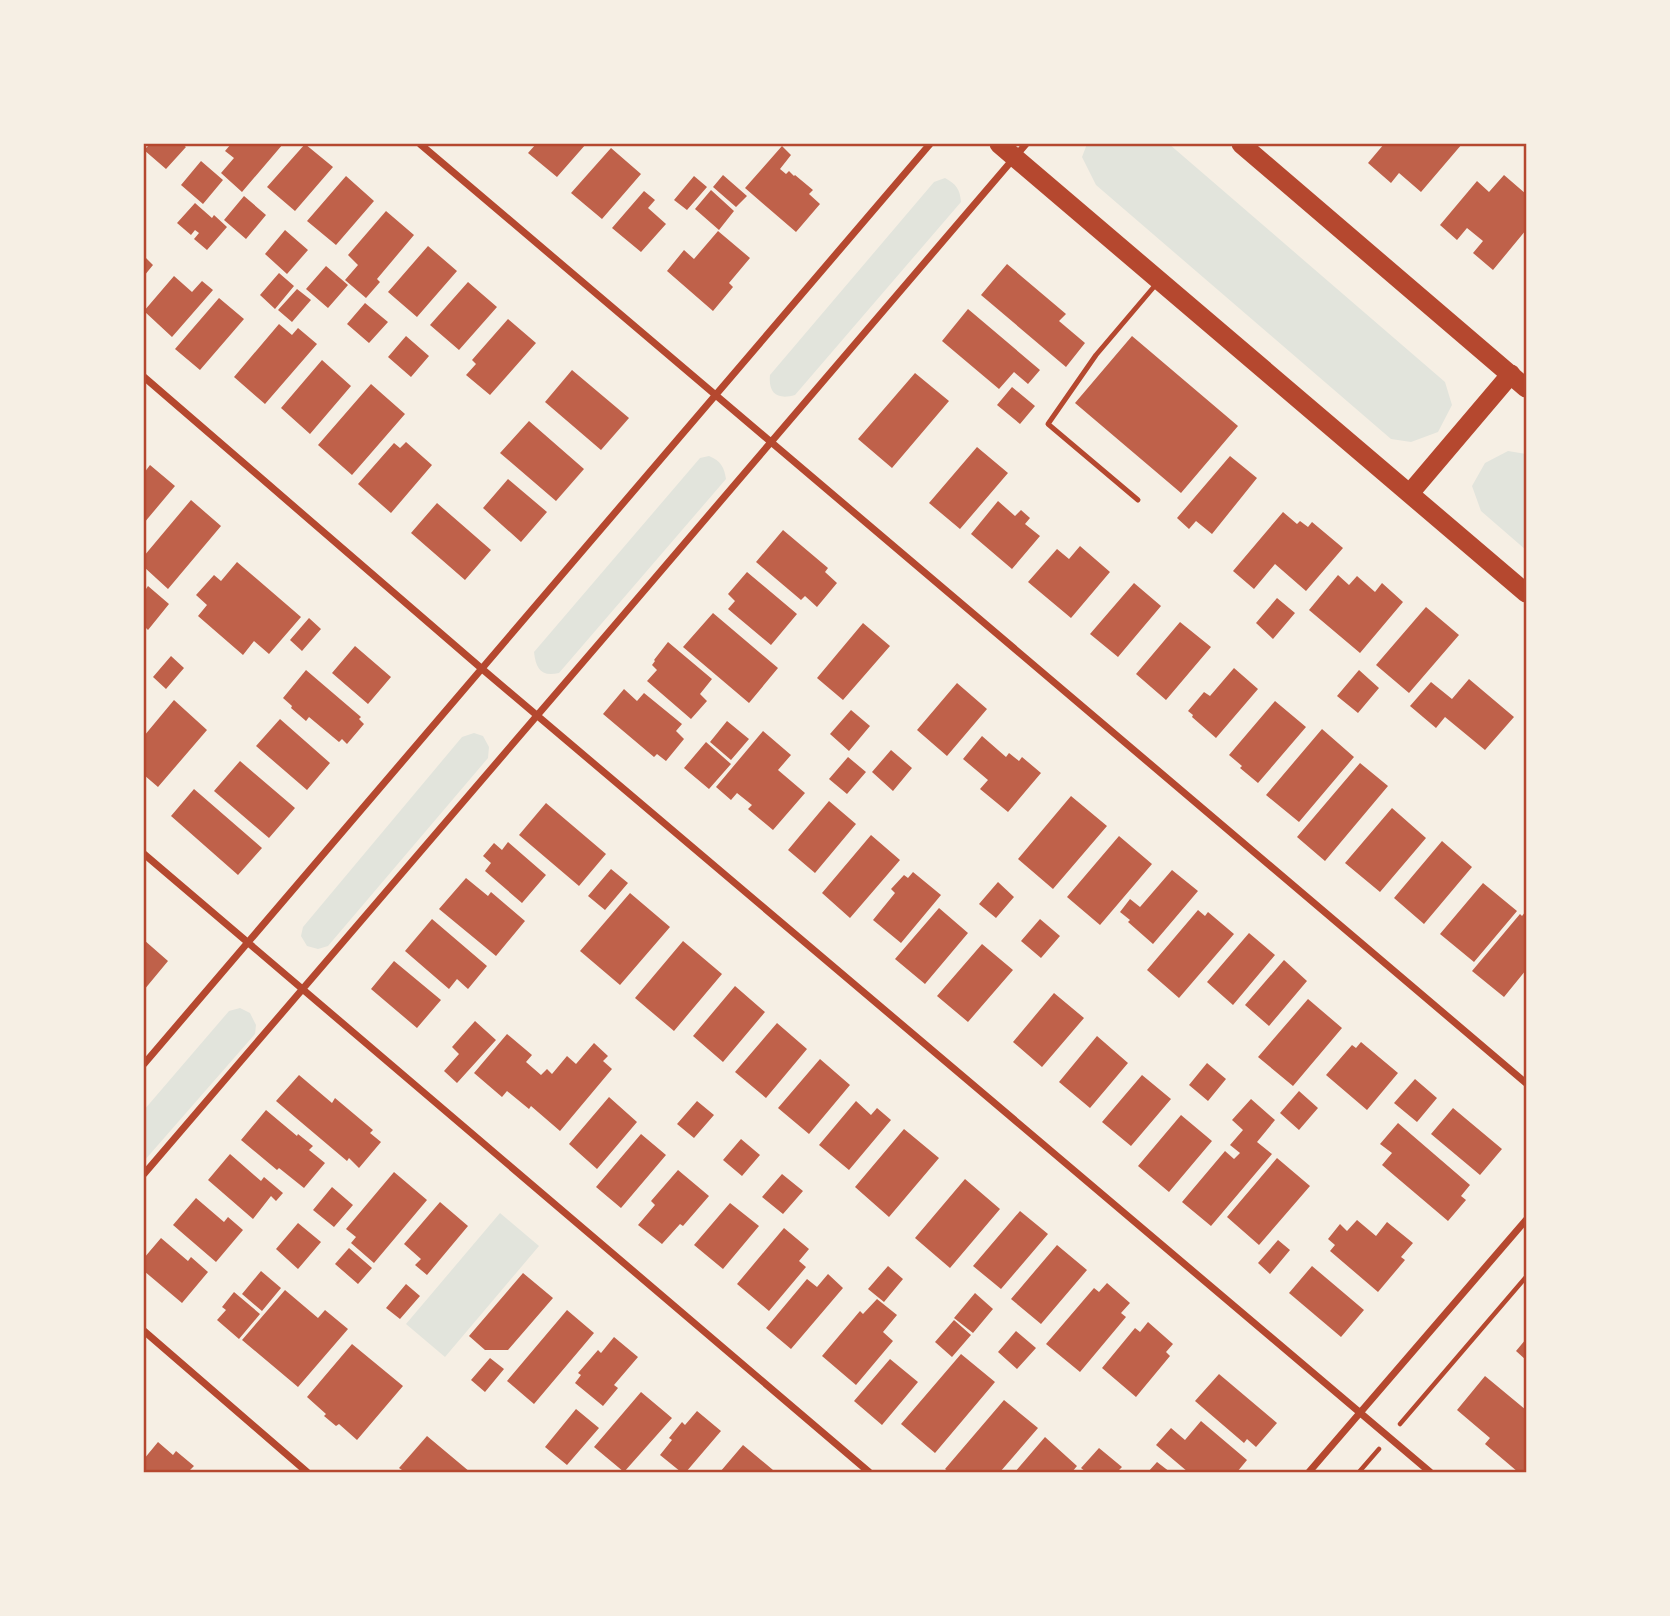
<svg xmlns="http://www.w3.org/2000/svg" width="1670" height="1616" viewBox="0 0 1670 1616" font-family="'Fira Sans',sans-serif">
  <style>
    .green { fill: #e2e4dc }
    .building { fill: #bf614a }
    .lines { fill: none; stroke-linecap: round; stroke-linejoin: round }
    .path { stroke: #b5482f; stroke-width: 4.5 }
    .service { stroke: #b5482f; stroke-width: 5 }
    .minor { stroke: #b5482f; stroke-width: 7 }
    .trunk { stroke: #b5482f; stroke-width: 19 }
    .neatline { fill: none; stroke: #b5482f; stroke-width: 2.5 }
  </style>
  <rect width="100%" height="100%" fill="#f6efe4"/>
  <path class="green" d="M1087 144H1169L1445 382 1452 405 1438 432 1411 442 1391 439 1096 185 1082 157Z
    M945 178C956 184 960 189 961 202L795 395C778 400 768 394 770 375L934 182Z
    M1508 451 1526 454V550L1481 511 1472 486 1485 463Z
    M709 456C721 461 724 467 726 479L559 673C541 677 536 669 534 652L700 458Z
    M474 733 483 736 489 747 488 758 328 946 318 949 307 946 301 936 303 927 462 737Z
    M240 1008 250 1013 256 1025 255 1034 144 1161V1110L229 1011Z
    M500 1213 539 1246 445 1357 406 1324Z"/>
  <path class="building" d="M150 144H182L186 147 166 169 144 150Z
    M231 144H283L242 192 221 173 234 158 225 151Z
    M305 144 333 167 295 211 267 187Z
    M536 144H586L557 177 528 153Z
    M1384 144H1462L1421 192 1399 173 1391 183 1368 163Z
    M782 146 791 155 780 169 786 174 789 171 794 176 795 175 813 190 809 194 820 204 796 232 745 188Z
    M611 148 641 174 602 219 571 193Z
    M201 161 223 180 203 204 181 185Z
    M723 175 747 196 736 207 713 187Z
    M1504 175 1526 194V230L1493 270 1473 253 1483 241 1467 228 1457 240 1440 225 1477 181 1489 192Z
    M346 176 374 201 336 245 307 221Z
    M694 176 707 187 687 210 674 200Z
    M711 190 734 211 719 230 695 209Z
    M644 191 655 200 648 208 666 224 641 252 612 228Z
    M244 196 266 215 246 239 224 220Z
    M195 203 212 218 214 215 227 227 207 250 194 239 199 233 195 230 191 235 177 223Z
    M386 211 414 235 377 279 380 282 366 298 345 280 358 265 348 255Z
    M285 230 308 250 287 274 265 254Z
    M718 231 750 258 729 283 733 287 713 311 667 271 684 250 694 259Z
    M428 246 457 271 417 317 388 292Z
    M144 256 153 265 144 276Z
    M1007 264 1066 314 1059 321 1085 343 1066 367 981 295Z
    M326 266 348 285 328 308 306 289Z
    M279 273 294 286 275 309 260 295Z
    M174 276 192 292 202 281 213 290 172 337 144 311Z
    M468 282 497 307 459 350 430 325Z
    M297 289 311 300 292 322 278 310Z
    M219 298 244 319 200 370 175 349Z
    M365 303 388 322 369 343 347 324Z
    M968 309 1040 370 1028 384 1014 372 999 389 942 341Z
    M508 319 536 343 490 395 466 375 476 364 472 360Z
    M279 324 292 335 298 328 317 344 265 404 234 377Z
    M406 336 429 356 411 377 388 357Z
    M1132 336 1238 426 1181 493 1075 403Z
    M322 360 351 386 310 434 281 408Z
    M572 370 629 418 601 450 545 402Z
    M915 373 949 401 892 468 858 439Z
    M371 384 405 414 352 475 318 445Z
    M1012 387 1035 406 1020 424 997 405Z
    M529 421 584 469 556 501 500 453Z
    M406 442 432 465 391 513 358 484 394 443 400 448Z
    M977 447 1008 473 960 529 929 503Z
    M1230 456 1257 478 1212 534 1196 521 1189 529 1177 518Z
    M150 465 175 486 144 523V473Z
    M508 479 547 512 521 542 483 508Z
    M191 500 221 526 168 589 144 567V556Z
    M998 501 1015 516 1021 510 1030 518 1025 524 1040 536 1012 569 971 534Z
    M437 503 491 550 465 580 411 533Z
    M1283 512 1297 524 1300 521 1308 527 1312 522 1343 548 1306 591 1275 564 1254 589 1233 571Z
    M783 530 828 568 825 572 837 583 817 607 805 596 801 600 756 562Z
    M1080 546 1110 572 1071 618 1028 582 1057 549 1069 559Z
    M237 562 301 617 269 654 254 641 243 655 198 616 207 605 196 595 214 575 221 581Z
    M747 572 797 614 771 645 728 609 735 601 728 594Z
    M1338 575 1349 585 1357 576 1375 592 1382 583 1403 602 1360 653 1309 610Z
    M1134 583 1161 606 1118 657 1090 634Z
    M148 586 169 604 148 630 144 626V592Z
    M1277 598 1295 613 1273 639 1256 623Z
    M1426 607 1459 635 1409 693 1376 665Z
    M713 613 778 668 749 703 683 647Z
    M309 618 321 629 302 651 290 640Z
    M1180 622 1211 647 1166 700 1136 674Z
    M863 623 890 646 843 700 817 678Z
    M668 642 712 679 700 694 707 701 691 719 647 681 657 670 652 665 655 661 654 660Z
    M355 646 391 677 368 704 332 673Z
    M171 656 184 668 166 689 153 677Z
    M1234 668 1258 689 1216 738 1192 717 1193 715 1188 711 1204 692 1210 696Z
    M306 670 361 717 359 719 364 724 347 744 342 739 339 742 309 717 306 721 291 708 292 706 283 698Z
    M1359 670 1379 688 1358 713 1337 696Z
    M1469 679 1514 717 1485 750 1445 717 1436 728 1410 706 1431 682 1452 699Z
    M957 683 987 709 947 756 917 730Z
    M624 689 637 701 644 693 682 724 676 731 684 739 666 761 657 754 654 757 603 714Z
    M174 700 207 730 158 787 144 775V736Z
    M1275 701 1306 727 1258 783 1240 768 1242 766 1229 755Z
    M851 710 870 726 849 751 830 734Z
    M280 719 330 763 307 790 256 746Z
    M727 721 749 739 731 760 710 742Z
    M1322 729 1354 757 1299 822 1266 795Z
    M763 731 791 755 778 770 805 793 773 830 748 809 752 805 737 793 731 800 716 787Z
    M982 736 1006 757 1009 753 1019 761 1022 757 1041 773 1008 812 980 789 988 780 963 759Z
    M706 742 731 764 709 789 684 768Z
    M891 750 912 768 893 791 872 772Z
    M848 757 866 772 847 794 829 779Z
    M240 761 295 808 269 838 214 791Z
    M1360 763 1388 786 1325 861 1297 837Z
    M194 789 262 848 238 875 171 816Z
    M1071 796 1107 826 1053 889 1018 859Z
    M829 801 856 824 815 873 788 850Z
    M546 803 606 854 579 886 519 835Z
    M1392 808 1426 838 1380 892 1345 863Z
    M871 835 900 860 850 918 822 893Z
    M1119 836 1152 864 1100 925 1067 897Z
    M1442 841 1472 867 1424 924 1394 898Z
    M508 842 546 875 522 903 485 871 491 863 483 856 494 843 502 850Z
    M611 869 628 883 605 910 588 896Z
    M1172 870 1198 891 1153 944 1128 922 1130 920 1120 912 1130 899 1140 907Z
    M913 872 941 895 901 943 873 920 895 893 891 889 904 875 908 878Z
    M466 878 488 896 491 892 525 921 496 956 439 909Z
    M998 882 1014 897 996 918 979 904Z
    M1483 883 1517 911 1474 962 1440 934Z
    M630 893 670 927 620 985 580 951Z
    M939 908 968 933 925 984 895 959Z
    M1198 910 1205 916 1208 912 1234 934 1179 998 1147 970Z
    M1526 911V970L1504 997 1472 971 1520 914 1522 916Z
    M432 919 487 966 468 989 457 979 449 989 405 951Z
    M1040 919 1060 936 1041 958 1021 941Z
    M1249 933 1275 955 1233 1005 1207 982Z
    M144 940 168 961 144 990Z
    M683 941 722 974 674 1031 635 998Z
    M982 944 1013 970 968 1022 937 996Z
    M1284 960 1307 981 1269 1026 1245 1005Z
    M394 961 441 1000 417 1028 371 989Z
    M735 986 765 1012 723 1062 693 1036Z
    M1054 993 1084 1018 1042 1067 1013 1042Z
    M1308 999 1342 1028 1293 1086 1258 1057Z
    M475 1021 496 1040 457 1083 444 1071 459 1054 452 1047Z
    M777 1023 807 1049 766 1098 735 1072Z
    M507 1034 532 1055 526 1062 541 1075 547 1069 552 1074 567 1056 576 1064 594 1043 608 1056 603 1061 612 1069 560 1131 531 1106 529 1109 507 1091 502 1097 474 1073Z
    M1097 1036 1128 1063 1090 1108 1059 1082Z
    M1361 1042 1398 1073 1367 1110 1326 1075 1352 1045 1356 1048Z
    M820 1059 850 1085 809 1134 778 1108Z
    M1207 1063 1226 1079 1208 1101 1189 1085Z
    M299 1075 332 1103 335 1098 373 1130 370 1133 381 1142 359 1168 349 1158 347 1161 276 1101Z
    M1142 1075 1171 1099 1131 1146 1102 1122Z
    M1415 1079 1437 1098 1417 1122 1394 1103Z
    M1299 1091 1318 1108 1299 1130 1280 1113Z
    M609 1097 637 1122 597 1169 569 1144Z
    M1251 1099 1275 1120 1257 1142 1272 1154 1211 1226 1182 1202 1225 1151 1234 1159 1240 1153 1230 1145 1243 1130 1232 1120Z
    M697 1101 714 1115 694 1138 677 1124Z
    M856 1101 871 1115 877 1108 891 1120 849 1170 819 1145Z
    M1453 1108 1502 1149 1480 1175 1431 1134Z
    M266 1110 297 1136 298 1134 313 1146 309 1150 325 1163 304 1188 279 1168 277 1170 241 1140Z
    M1181 1115 1212 1141 1169 1192 1138 1166Z
    M1398 1123 1470 1185 1461 1196 1466 1200 1448 1221 1382 1165 1392 1153 1380 1144Z
    M904 1129 939 1158 889 1217 855 1187Z
    M641 1134 666 1155 621 1208 596 1187Z
    M741 1139 760 1155 742 1176 723 1160Z
    M230 1154 261 1181 264 1177 283 1193 276 1201 271 1196 253 1219 208 1180Z
    M1277 1158 1310 1186 1259 1245 1227 1217Z
    M678 1170 709 1196 683 1226 680 1224 662 1244 638 1225 655 1205 651 1201Z
    M394 1172 427 1200 374 1263 351 1243 356 1237 346 1229Z
    M782 1174 803 1191 783 1214 762 1197Z
    M965 1179 1000 1209 950 1268 915 1238Z
    M332 1187 353 1205 334 1227 313 1210Z
    M196 1198 224 1222 228 1217 243 1230 216 1262 173 1225Z
    M440 1202 468 1226 427 1275 415 1265 421 1259 404 1244Z
    M730 1203 759 1226 723 1269 694 1245Z
    M1020 1211 1048 1234 1001 1289 973 1266Z
    M1357 1220 1376 1236 1387 1222 1413 1243 1401 1257 1405 1260 1378 1292 1330 1251 1335 1245 1328 1239 1340 1224 1347 1231Z
    M298 1223 321 1242 298 1269 276 1249Z
    M784 1228 809 1249 799 1261 806 1267 769 1311 737 1284Z
    M161 1238 188 1261 191 1257 208 1272 182 1303 144 1271V1258Z
    M1278 1240 1290 1250 1270 1274 1258 1263Z
    M1057 1245 1087 1270 1041 1324 1011 1299Z
    M349 1248 372 1268 358 1284 335 1264Z
    M888 1266 903 1279 884 1302 868 1289Z
    M1312 1266 1364 1310 1341 1337 1289 1293Z
    M261 1271 281 1288 262 1311 242 1294Z
    M523 1273 553 1298 508 1350H485L469 1336Z
    M828 1274 843 1288 791 1349 766 1328 807 1279 817 1287Z
    M1107 1283 1130 1303 1121 1313 1126 1317 1080 1372 1046 1344 1094 1288 1099 1292Z
    M406 1284 420 1296 400 1319 386 1308Z
    M285 1290 318 1318 325 1310 348 1329 298 1387 242 1340Z
    M234 1292 260 1314 239 1339 217 1320 226 1310 222 1307Z
    M975 1293 993 1309 973 1333 954 1318Z
    M877 1299 897 1315 883 1332 893 1341 856 1385 822 1356 860 1311 863 1314Z
    M567 1310 594 1333 534 1404 507 1381Z
    M954 1320 971 1335 952 1357 935 1342Z
    M1148 1322 1173 1344 1166 1352 1170 1356 1136 1397 1102 1368 1135 1328 1140 1332Z
    M1016 1331 1036 1348 1017 1369 998 1352Z
    M614 1337 638 1357 614 1385 618 1388 603 1406 575 1383 581 1375 578 1373 598 1350 601 1353Z
    M1526 1339V1360L1516 1351Z
    M352 1344 403 1386 357 1440 339 1424 336 1426 324 1416 326 1414 307 1397Z
    M961 1354 995 1382 935 1453 901 1424Z
    M490 1358 504 1369 485 1392 471 1380Z
    M890 1359 918 1382 882 1425 854 1401Z
    M1219 1374 1277 1423 1256 1447 1247 1439 1244 1443 1195 1401Z
    M1485 1376 1526 1410V1470L1524 1472H1518L1485 1444 1490 1438 1457 1410Z
    M641 1392 672 1418 624 1472 594 1447Z
    M1004 1400 1038 1428 1000 1472H949L945 1469Z
    M576 1409 599 1428 567 1465 545 1447Z
    M697 1411 721 1431 686 1472H681L660 1455 672 1440 669 1438 682 1422 685 1425Z
    M1201 1421 1247 1460 1237 1472H1188L1156 1445 1171 1428 1185 1440Z
    M427 1436 470 1472H405L399 1468Z
    M1045 1437 1077 1466 1072 1472H1015Z
    M158 1442 173 1455 176 1451 194 1466 188 1472H144V1459Z
    M743 1445 773 1470 770 1472H720Z
    M1099 1448 1122 1467 1117 1472H1086L1081 1468Z
    M1157 1462 1170 1472H1148Z"/>
  <g class="lines">
    <path class="path" d="M1400 1424 1526 1277
      M1359 1472 1379 1449"/>
    <path class="service" d="M1138 500 1048 424 1096 355 1158 282"/>
    <path class="minor" d="M420 144 1526 1083
      M144 377 481 668 1430 1472
      M144 854 869 1472
      M144 1064 930 144
      M144 1174C440 833 731 486 1026 144
      M144 1331 307 1472
      M1309 1472 1526 1220"/>
    <path class="trunk" d="M999 144 1526 593
      M1241 144 1526 388
      M1410 493 1511 374"/>
  </g>
  <rect width="1670" height="1616" fill="none" stroke="#f6efe4" stroke-width="290"/>
  <rect x="145" y="145" width="1380" height="1326" class="neatline"/>
</svg>
